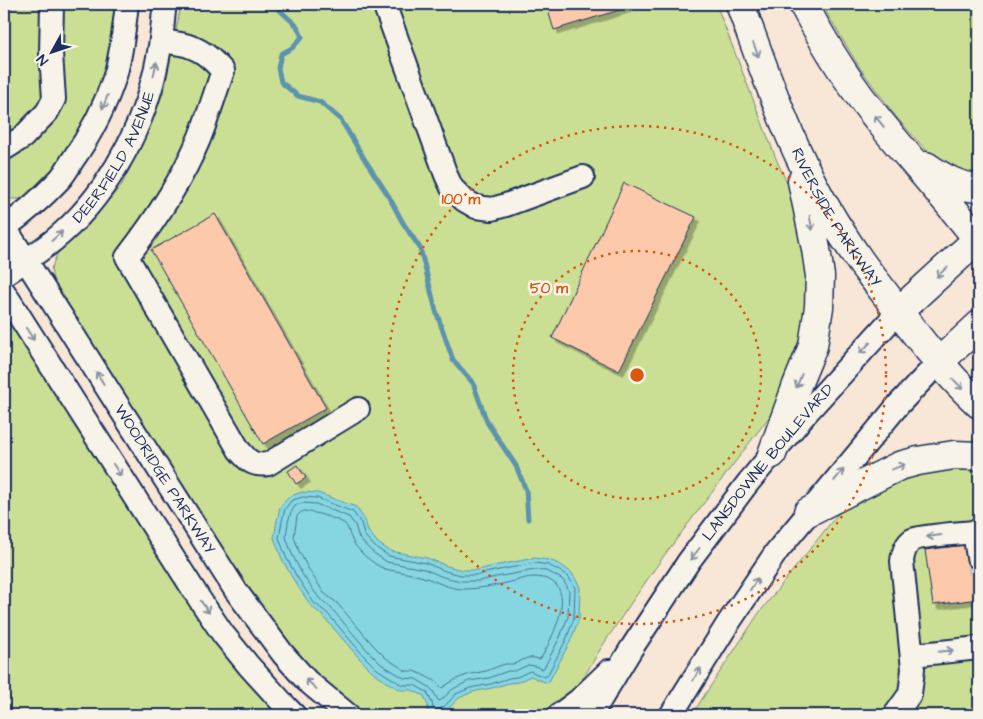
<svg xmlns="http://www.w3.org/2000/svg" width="983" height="719" viewBox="0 0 983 719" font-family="'Architects Daughter',sans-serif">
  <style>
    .green { fill: #cbdf94; stroke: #738779 }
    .water { fill: #86d6e1; stroke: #5b93ad }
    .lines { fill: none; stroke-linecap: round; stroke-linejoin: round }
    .shore { stroke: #467292; stroke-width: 1 }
    .stream { stroke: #5b93ad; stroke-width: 5 }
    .building { fill: #fccaab; stroke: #1b2f5e; filter: url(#shadow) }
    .minor-tunnel { stroke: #ccc2be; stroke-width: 22; stroke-dasharray: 22 11; stroke-linecap: butt }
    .minor-casing { stroke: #1b2f5e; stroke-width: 26 }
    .major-casing { stroke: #1b2f5e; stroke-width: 31 }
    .minor { stroke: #f7f3e8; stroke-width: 22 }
    .major { stroke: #f7f3e8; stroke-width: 28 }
    .oneway { stroke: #8991a3 }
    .ring { fill: none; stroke: #de5710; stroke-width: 2.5; stroke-dasharray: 2.5 5 }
    .labels { text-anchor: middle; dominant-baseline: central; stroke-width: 5; stroke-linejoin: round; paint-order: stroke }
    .street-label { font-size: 16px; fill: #1b2f5e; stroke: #f7f3e8 }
    .centre { fill: #de5710; stroke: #f7f3e8; stroke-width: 2.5 }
    .ring-label { font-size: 15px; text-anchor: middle; font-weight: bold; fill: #de5710; stroke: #f7f3e8; stroke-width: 5; stroke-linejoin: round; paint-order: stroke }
  </style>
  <defs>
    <filter id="shadow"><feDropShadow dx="4.5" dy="4.5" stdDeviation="0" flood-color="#0004"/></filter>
  </defs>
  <rect width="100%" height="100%" fill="#f8e7d6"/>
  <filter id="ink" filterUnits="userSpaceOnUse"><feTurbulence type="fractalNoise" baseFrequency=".02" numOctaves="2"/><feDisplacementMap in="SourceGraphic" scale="10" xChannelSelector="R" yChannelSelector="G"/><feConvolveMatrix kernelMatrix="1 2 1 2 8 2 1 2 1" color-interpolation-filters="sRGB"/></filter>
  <g filter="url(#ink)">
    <path class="green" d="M4 4H116C110 44 104 86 84 123 68 151 47 176 26 199H11L4 195Z
      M181 4H716L777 161 800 211 806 234 810 324 782 400 663 557 631 603 601 648 584 677 565 698 547 715H362L355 710 303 660 272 626 54 285 51 269 57 254 85 227 121 186 145 138 165 88Z
      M822 4H979V181L934 159 897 118 860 68 829 17Z
      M4 314 13 325 280 715H4Z
      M979 461V715H692L704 696 759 613 837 515 860 494 886 476Z"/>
    <path class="water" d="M302 492 318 493 356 507 365 520 368 531 378 543 390 551 427 558 447 566 462 570H478L493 566 535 558 549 560 561 565 572 573 580 587 579 619 570 642 548 683 539 680 531 676 518 682 509 683 492 688 472 692 459 698 446 711 436 715 427 711 428 706 424 696 412 690H401L386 682 374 673 360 659 323 616 311 606 293 579 282 559 274 538 277 520 280 507 288 497Z"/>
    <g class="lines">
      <path class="shore" d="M303 497 317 498 353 512 361 523 364 535 375 547 389 556 426 563 445 571 461 575H478L494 571 535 563 548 565 558 570 568 576 575 588 574 618 566 640 547 676 544 677 530 671 517 677 509 678 491 684 470 688 456 694 444 707 436 710 433 708 432 703 427 692 414 685H402L377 669 364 656 327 613 314 603 297 577 286 557 279 538 282 521 285 509 291 501Z
        M303 503 316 504 349 517 355 525 359 538 371 551 387 562 424 569 443 577 461 581H479L496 577 535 570 546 571 555 575 563 580 569 590 568 617 560 637 544 668 542 669 535 666 528 665 515 671H508L489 678 469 681 453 689 440 701 438 700 433 691 429 687 416 679 404 678 381 664 368 651 331 608 319 598 302 574 292 554 286 537 288 522 291 512 295 506Z
        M304 511C311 511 339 519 345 524 349 528 349 534 351 538 356 550 374 565 385 569 398 572 411 573 423 577 436 581 449 589 463 589 481 589 498 585 515 581 521 579 528 577 534 577 583 578 554 635 541 658L539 659C525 655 524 661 513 664 510 664 507 664 505 664 498 666 492 669 486 671 466 675 459 676 442 688L435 681 421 674 414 671H406L386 658 374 646 337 603 324 593 309 570 299 551 294 537 297 516 300 513Z"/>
      <path class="stream" d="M273 4 297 26 302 37 292 48 281 54 278 68 281 82 298 96 320 102 341 120 365 160 388 195 403 223 420 248 436 311 453 360 473 383 487 422 516 466 526 490 528 519"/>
    </g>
    <path class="building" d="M546 4H627L629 7 554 30Z
      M624 183 696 217 619 371 552 338Z
      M215 214 326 408 263 444 151 250Z
      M297 465 306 478 296 484 288 471Z
      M971 544 979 557V582H975L978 599 933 605 925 550Z"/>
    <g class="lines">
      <path class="minor-tunnel" d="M978 557 979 574"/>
      <defs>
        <g id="minor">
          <path d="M385 4 386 9 446 175 452 188 464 200 476 207 492 209 506 205 583 177"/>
          <path d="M161 40C168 42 175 43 181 44 200 48 210 57 223 71 215 93 208 117 199 139 181 182 155 221 127 257L239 450C248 461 253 466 268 464L358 409"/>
          <path d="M4 149 23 137 47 112 54 99 51 53 52 4"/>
          <path id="s1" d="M4 226 236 591 283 654 307 681 348 715"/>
          <path d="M4 228C24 214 42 198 59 180 64 175 68 168 72 161 91 134 105 107 115 76 122 53 124 28 127 4"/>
          <path id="s2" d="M4 275C20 264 38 253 54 240 103 200 139 137 154 76 157 63 160 50 161 38 163 27 163 15 165 4"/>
          <path d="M4 292 200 600 223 634 249 666 288 709 294 715"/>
          <path d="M974 532 978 557"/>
          <path d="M912 655 979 648"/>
          <path d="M559 715 579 700 609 671"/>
          <path id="s3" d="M591 715 631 649 689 561 747 484 808 411 898 312"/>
          <path d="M671 715 727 625 777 551 899 404 938 363"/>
          <path d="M895 715 910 694 913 669 902 561C903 554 905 545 912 540 919 536 964 533 974 532L979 533"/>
        </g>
        <g id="major">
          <path id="s4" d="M740 4C760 58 779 114 804 166 819 198 838 229 858 258 866 270 875 280 883 291 913 331 943 371 979 404"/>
          <path d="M803 4C824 43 847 82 876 117 909 159 946 198 979 241"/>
          <path d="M926 166C943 178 959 187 979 188"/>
          <path d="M898 312 979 238"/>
          <path d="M938 363 979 325"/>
          <path d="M772 454 797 385 813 346 819 307 820 276 816 249 802 181"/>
          <path d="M808 512 899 466 918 461 954 455 979 456"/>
        </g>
      </defs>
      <use href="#minor" class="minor-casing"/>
      <use href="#major" class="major-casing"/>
      <use href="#minor" class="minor"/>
      <use href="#major" class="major"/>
    </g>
    <defs><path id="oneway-shaft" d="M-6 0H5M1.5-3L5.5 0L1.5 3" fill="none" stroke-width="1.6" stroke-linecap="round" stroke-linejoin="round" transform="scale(1.25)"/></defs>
    <g class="oneway">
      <use href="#oneway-shaft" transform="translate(756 50) rotate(69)"/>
      <use href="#oneway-shaft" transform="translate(155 69) rotate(-78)"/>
      <use href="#oneway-shaft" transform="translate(105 102) rotate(112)"/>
      <use href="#oneway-shaft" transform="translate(879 121) rotate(-130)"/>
      <use href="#oneway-shaft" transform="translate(811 223) rotate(79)"/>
      <use href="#oneway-shaft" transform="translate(57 236) rotate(-42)"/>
      <use href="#oneway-shaft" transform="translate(942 272) rotate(137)"/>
      <use href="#oneway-shaft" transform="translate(30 334) rotate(57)"/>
      <use href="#oneway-shaft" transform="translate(865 348) rotate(133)"/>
      <use href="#oneway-shaft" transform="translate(100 378) rotate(-122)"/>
      <use href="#oneway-shaft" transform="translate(799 381) rotate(111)"/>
      <use href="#oneway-shaft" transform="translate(958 384) rotate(46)"/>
      <use href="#oneway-shaft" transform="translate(898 467) rotate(-22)"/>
      <use href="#oneway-shaft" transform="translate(117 470) rotate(57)"/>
      <use href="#oneway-shaft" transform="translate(839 475) rotate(-50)"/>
      <use href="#oneway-shaft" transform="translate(934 536) rotate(173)"/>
      <use href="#oneway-shaft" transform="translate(695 554) rotate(127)"/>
      <use href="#oneway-shaft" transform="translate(754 584) rotate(-57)"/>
      <use href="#oneway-shaft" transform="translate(205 607) rotate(55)"/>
      <use href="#oneway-shaft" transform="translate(946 651) rotate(-6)"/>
      <use href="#oneway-shaft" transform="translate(697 674) rotate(-58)"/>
      <use href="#oneway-shaft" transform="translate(311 684) rotate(-138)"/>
    </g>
  </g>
  <g class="ring">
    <circle cx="637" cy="375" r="124"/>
    <circle cx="637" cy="375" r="249"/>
  </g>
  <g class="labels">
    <g class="street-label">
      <text stroke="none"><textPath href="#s2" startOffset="165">DEERFIELD AVENUE</textPath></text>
      <text stroke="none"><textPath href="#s4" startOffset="235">RIVERSIDE PARKWAY</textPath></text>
      <text stroke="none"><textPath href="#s3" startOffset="309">LANSDOWNE BOULEVARD</textPath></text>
      <text stroke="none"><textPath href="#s1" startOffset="300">WOODRIDGE PARKWAY</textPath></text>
    </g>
  </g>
  <circle cx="637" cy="375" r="8" class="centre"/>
  <g class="ring-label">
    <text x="461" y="204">100 m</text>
    <text x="549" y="293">50 m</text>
  </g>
  <rect width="983" height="719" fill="none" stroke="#f7f3e8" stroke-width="20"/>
  <rect x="10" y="10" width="963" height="699" fill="none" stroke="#1b2f5e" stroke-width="2" filter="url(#ink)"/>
  <g transform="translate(52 52) rotate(230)" stroke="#f7f3e8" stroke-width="4" paint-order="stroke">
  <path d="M0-4L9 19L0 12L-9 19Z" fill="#1b2f5e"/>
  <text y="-8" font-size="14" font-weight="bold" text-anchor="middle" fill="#1b2f5e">N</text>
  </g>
</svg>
